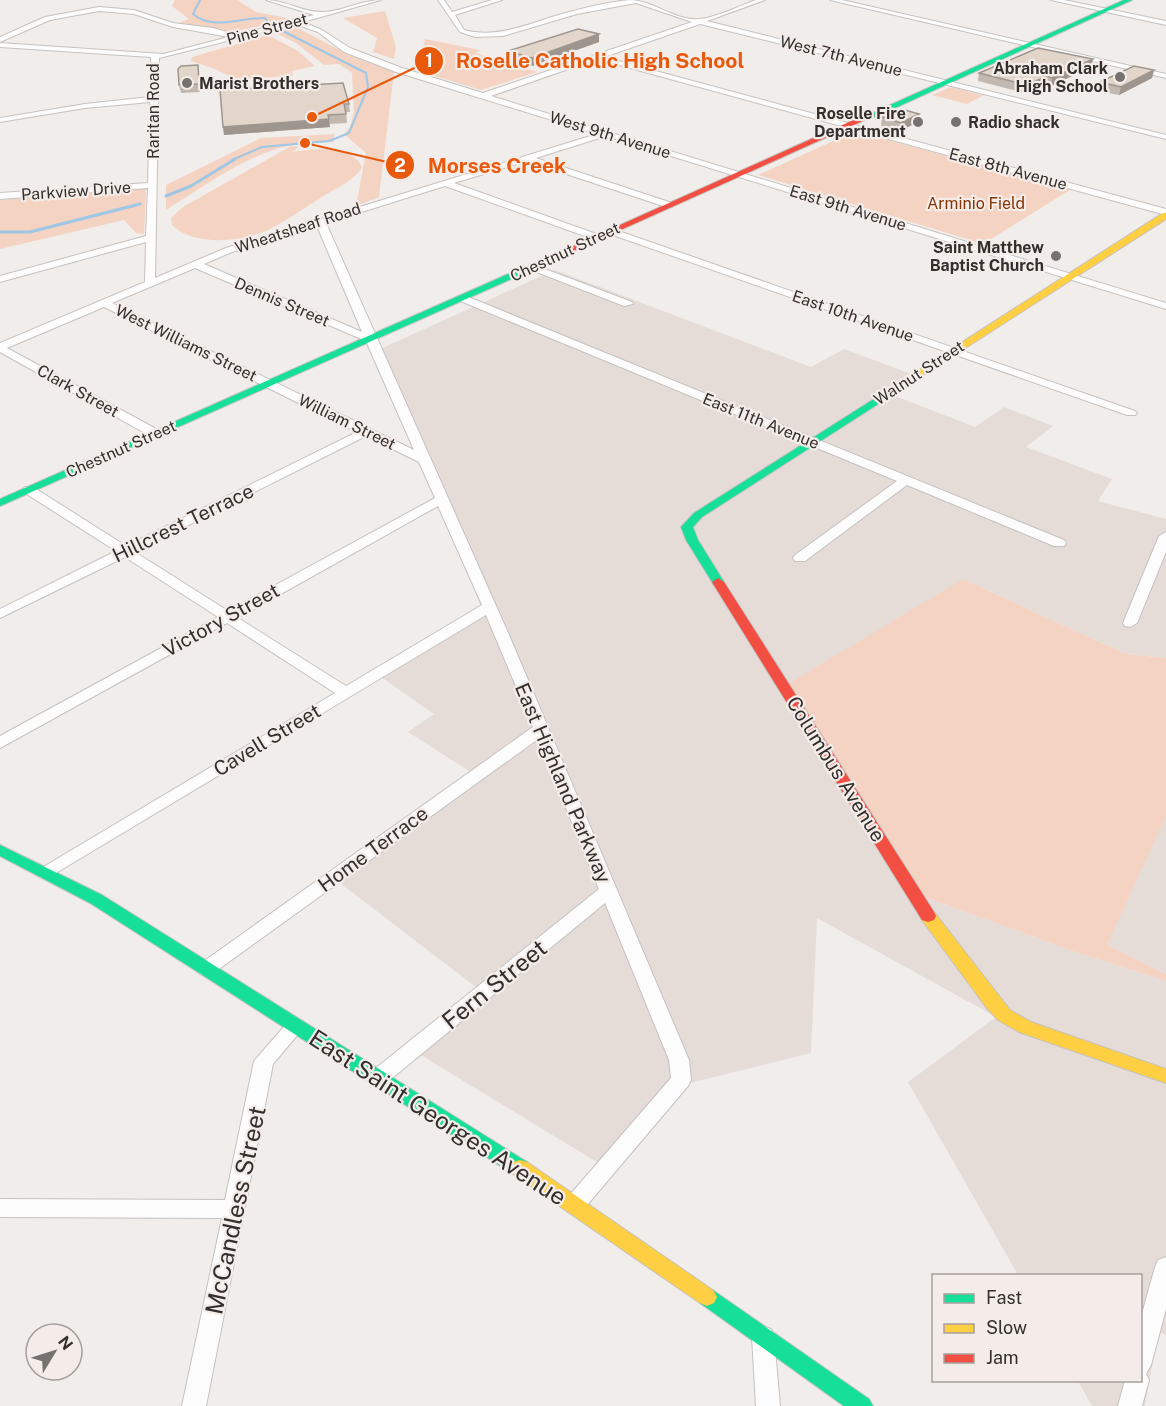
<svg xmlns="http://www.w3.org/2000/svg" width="1166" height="1406" viewBox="0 0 1166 1406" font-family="'Public Sans',sans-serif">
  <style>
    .built { fill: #e6dcd7 }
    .green { fill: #f4d3c3 }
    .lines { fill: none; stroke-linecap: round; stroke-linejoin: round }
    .stream-far1 { stroke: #9ec6e5; stroke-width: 2 }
    .stream { stroke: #9ec6e5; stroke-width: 3 }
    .street-casing { stroke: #c4c2c0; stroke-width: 2 }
    .fast-casing { stroke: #c4c2c0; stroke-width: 2 }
    .slow-casing { stroke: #c4c2c0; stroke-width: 2 }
    .jam-casing { stroke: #c4c2c0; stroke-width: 2 }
    .street { fill: #fdfcfc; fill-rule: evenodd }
    .fast { fill: #16e098; fill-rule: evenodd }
    .slow { fill: #ffcf43; fill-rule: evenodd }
    .jam { fill: #f24e42; fill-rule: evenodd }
    .wall { fill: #c2b8af }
    .shaded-wall { fill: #9e968e }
    .building { fill: #e2d6cb; stroke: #9e968e; stroke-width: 1.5 }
    .poi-dot { fill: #757270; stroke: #f4ece8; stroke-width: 2 }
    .labels { text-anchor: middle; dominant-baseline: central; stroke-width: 4.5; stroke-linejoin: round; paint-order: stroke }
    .far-street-label { font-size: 16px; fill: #322f2d; stroke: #f4ece8 }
    .far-poi-label { font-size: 16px; font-weight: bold; fill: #322f2d; stroke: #f4ece8; text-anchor: end }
    .far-park-label { font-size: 16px; fill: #843603; stroke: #f4ece8 }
    .street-label { font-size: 20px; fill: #322f2d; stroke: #f4ece8 }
    .near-street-label { font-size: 24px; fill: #322f2d; stroke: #f4ece8 }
    .leader { fill: none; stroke: #e8590c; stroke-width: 2 }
    .callout-dot { fill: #e8590c; stroke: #f4ece8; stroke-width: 2 }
    .mark-label { font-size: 18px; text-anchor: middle; font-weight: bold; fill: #fff }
    .callout-label { font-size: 21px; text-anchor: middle; font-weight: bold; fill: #e8590c; stroke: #f4ece8; stroke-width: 4.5; stroke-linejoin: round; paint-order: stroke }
  </style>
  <rect width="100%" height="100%" fill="#f1edeb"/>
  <path class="built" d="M555 270 811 367 844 349 917 376 890 394 975 427 1004 407 1053 426 1026 447 1112 479 1098 501 1166 519V658L1126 654 963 579 919 895 1070 950 1166 981V1335L1158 1332 1145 1406H1092L1078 1381 1140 1380V1276L1018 1275 908 1082 996 1017 817 918 811 1053 686 1084 605 1167 409 1048 481 991 336 880 480 778 408 732 434 714 381 677 489 611 378 350Z
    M1166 807V974L1107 945Z"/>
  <path class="green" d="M175 0H237L256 12 292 19 227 33 173 25 189 19 172 6Z
    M385 11 396 47 394 59 373 52 377 38 343 18Z
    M294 26 349 55 394 72 379 197 356 206 366 153 344 134 350 127 354 112 352 73 339 64 324 65 296 43 272 31Z
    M268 35 298 51 315 66 292 71 293 76 235 79 215 69 191 61 192 57Z
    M425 39 480 50 476 53 537 72 481 90 419 71 422 69 419 63Z
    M951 87 981 95H984L967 104 932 95Z
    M855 131 1070 190 983 244 758 175Z
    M334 134V142C320 143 305 142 291 145 246 155 205 186 166 210V185L261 138Z
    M291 146 299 147 292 152C312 149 352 144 362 167 356 180 334 189 322 197 305 207 288 220 270 229 244 242 194 247 172 225L171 218 183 207Z
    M146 187 144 234 136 233 124 220 0 249V200Z
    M963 579 1126 654 1166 658V816L1107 945 1166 974V981L1070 950 919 895 788 684Z"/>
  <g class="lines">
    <path class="stream-far1" d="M200 0 193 14C212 31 242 17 265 18L271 25
      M232 160 262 147 329 141 349 133 368 87 366 73 279 29"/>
    <path class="stream" d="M166 196 191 186 235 159
      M0 232H30L140 204"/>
    <defs>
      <path id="street" d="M266 0C285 0 302 12 321 12 338 13 361 0 381 0L303 22 322 30 350 48 402 68 483 93 692 22 636 3 577 14 503 36 475 37 460 32 438 0H444L452 12 492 0H502L455 15 464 30C498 39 530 23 562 14 584 8 607 2 629 0 653 0 675 21 699 19 712 19 742 5 756 0H765L707 21 1166 135V139L700 24 604 57 1166 209V215L597 59 491 96 1166 303V309L606 136 536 158 672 203V207H666L527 161 454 183 599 235V239H593L445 186 326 223 509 635 689 1060 691 1080 688 1086 582 1211 575 1213 568 1211 565 1204 568 1197 671 1078 669 1060 605 903 385 1084 378 1086 371 1084 368 1078 371 1072 599 889 538 739 212 974 206 976 200 974 197 969 200 964 533 727 486 615 46 879 40 877 37 873 40 869 335 693 227 623 0 748V736L218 617 125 557 0 618V609L116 551 25 493 23 490 25 487H33L126 546 357 432 104 307 7 348 160 431V437H152L0 352V343L145 282 146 242 0 282V276L146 236 148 188 0 199V193L148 183 150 102 85 108 0 122V118L85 104 150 97 151 57 0 47V43L163 54 229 37 173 27 134 14 99 11 50 20 0 42V37L45 17 99 7 134 10 173 23 213 28 237 35 314 15ZM295 24 318 32 344 52 396 72 597 134 226 248 155 278 159 58ZM317 226 362 332 204 264 232 252ZM195 268 366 341 414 450 112 303ZM366 436 419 462 435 498 228 611 135 552ZM438 506 482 605 346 686 238 618Z
        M830 0H842L1166 74V78Z
        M1051 0H1064L1166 21V25Z
        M610 228 1135 411 1137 413 1135 415H1127L607 233 605 231Z
        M532 264 632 302 633 304 624 306 529 269V265Z
        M458 296H466L1064 540 1066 543 1064 546H1054L907 485 805 561H795L793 558 795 555 897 481 458 300Z
        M1166 532V552L1137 623 1130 627 1125 626 1123 623 1159 536Z
        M296 1019 303 1021 305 1026 273 1064 206 1406H182L222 1218 0 1217V1199L225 1200 254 1061 289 1021Z
        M1166 1257V1309L1151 1365 1146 1374 1149 1380 1142 1406H1118L1125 1380H1140V1321L1155 1267 1158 1260Z
        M763 1326 771 1329 774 1337 780 1406H756L752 1337 755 1329Z"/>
      <path id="fast" d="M1124 0H1132L875 117 868 115Z
        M524 267 528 270 527 272 0 506V499Z
        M896 385 900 386V390L702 517 693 527 698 540 724 582 722 585H714L686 540 681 527 694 513Z
        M0 845 102 895 527 1162 529 1168 527 1174 520 1176 513 1174 90 903 0 856Z
        M707 1288 714 1291 869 1399 873 1406H844L700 1303 697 1297 700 1291Z"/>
      <path id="slow" d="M1163 213H1166V219L900 390 896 391 891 388Z
        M928 910 934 912 1010 1010 1031 1022 1166 1069V1083L1019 1032 998 1020 986 1007 922 920 920 916 922 912Z
        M520 1160 527 1162 714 1291 717 1297 714 1303 707 1306 700 1303 513 1174 511 1168 513 1162Z"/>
      <path id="jam" d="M869 113 876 115 527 272 520 270Z
        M718 578 724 582 934 912 936 916 934 920 928 922 922 920 712 582Z"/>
    </defs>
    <use href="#street" class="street-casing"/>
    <use href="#fast" class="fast-casing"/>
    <use href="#slow" class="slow-casing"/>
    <use href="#jam" class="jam-casing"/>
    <use href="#street" class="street"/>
    <use href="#fast" class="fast"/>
    <use href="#slow" class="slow"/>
    <use href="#jam" class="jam"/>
  </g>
  <path class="wall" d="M599 34V42L532 66 509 59 508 51Z
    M198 65 200 92 181 93 179 85Z
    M1091 67 1051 86 1046 85 1025 93 978 81 979 73Z
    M1154 70 1152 78 1119 95 1099 91 1100 82Z
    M220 90 349 104 350 112H346L347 123 329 124 330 127 224 135Z
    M882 117 918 122 900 131 881 126Z"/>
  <path class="shaded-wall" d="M599 34V42L532 66V58Z
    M1093 59 1091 67 1051 86 1052 78Z
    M1154 70 1152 78 1119 95 1121 87Z
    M1047 76 1046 85 1025 93 1027 85Z
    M919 114 918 122 900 131 901 123Z
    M329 119 330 127 224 135 223 127Z"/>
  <path class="building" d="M578 29 599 34 532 58 508 51Z
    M1038 48 1093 59 1052 78 1047 76 1027 85 979 73Z
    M198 65 199 84 179 85 178 69 181 66Z
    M1134 66 1154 70 1121 87 1100 82Z
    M343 83 349 104H344L346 114 328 115 329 119 223 127 220 90Z
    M901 109 919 114 901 123 882 117Z"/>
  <g class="poi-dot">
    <circle cx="1120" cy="77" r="6"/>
    <circle cx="187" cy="83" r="6"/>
    <circle cx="918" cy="122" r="6"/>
    <circle cx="956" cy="122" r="6"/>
    <circle cx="1056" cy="256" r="6"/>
  </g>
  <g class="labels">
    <g class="far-street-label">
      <text transform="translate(267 29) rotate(-15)">Pine Street</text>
      <text transform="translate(841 56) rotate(14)">West 7th Avenue</text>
      <text transform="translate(153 111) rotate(-90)">Raritan Road</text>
      <text transform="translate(610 135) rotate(17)">West 9th Avenue</text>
      <text transform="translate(1008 169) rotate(15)">East 8th Avenue</text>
      <text transform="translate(76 191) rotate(-4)">Parkview Drive</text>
      <text transform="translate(848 208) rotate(17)">East 9th Avenue</text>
      <text transform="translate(298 228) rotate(-18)">Wheatsheaf Road</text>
      <text transform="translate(565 252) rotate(-25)">Chestnut Street</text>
      <text transform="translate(282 302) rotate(23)">Dennis Street</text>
      <text transform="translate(853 316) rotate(19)">East 10th Avenue</text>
      <text transform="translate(186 343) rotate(26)">West Williams Street</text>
      <text transform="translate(919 373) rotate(-33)">Walnut Street</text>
      <text transform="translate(78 391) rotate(29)">Clark Street</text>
      <text transform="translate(761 421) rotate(22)">East 11th Avenue</text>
      <text transform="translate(347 422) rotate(26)">William Street</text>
      <text transform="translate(121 449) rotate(-24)">Chestnut Street</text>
    </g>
    <g class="far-poi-label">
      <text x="1108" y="68">Abraham Clark<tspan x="1108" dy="18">High School</tspan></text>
      <text x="199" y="83" text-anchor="start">Marist Brothers</text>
      <text x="906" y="113">Roselle Fire<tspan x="906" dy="18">Department</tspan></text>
      <text x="968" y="122" text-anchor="start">Radio shack</text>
      <text x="1044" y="247">Saint Matthew<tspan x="1044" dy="18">Baptist Church</tspan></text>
    </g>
    <g class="far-park-label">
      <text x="976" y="203">Arminio Field</text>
    </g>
    <g class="street-label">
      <text transform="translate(183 523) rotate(-26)">Hillcrest Terrace</text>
      <text transform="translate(221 620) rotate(-29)">Victory Street</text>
      <text transform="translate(267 740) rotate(-31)">Cavell Street</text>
      <text transform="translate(836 769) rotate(58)">Columbus Avenue</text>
      <text transform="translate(563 783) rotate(67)">East Highland Parkway</text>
      <text transform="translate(373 849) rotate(-36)">Home Terrace</text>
    </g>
    <g class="near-street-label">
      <text transform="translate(494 984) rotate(-39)">Fern Street</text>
      <text transform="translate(438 1117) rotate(33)">East Saint Georges Avenue</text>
      <text transform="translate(235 1210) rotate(-78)">McCandless Street</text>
    </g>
  </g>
  <path class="leader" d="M312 117L429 61M305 143L400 165"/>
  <g class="callout-dot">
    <circle cx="312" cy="117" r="6"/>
    <circle cx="305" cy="143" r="6"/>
    <circle cx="429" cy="61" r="15"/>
    <circle cx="400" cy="165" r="15"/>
  </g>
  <g class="mark-label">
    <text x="429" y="67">1</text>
    <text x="400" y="172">2</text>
  </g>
  <g class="callout-label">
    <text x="600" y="68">Roselle Catholic High School</text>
    <text x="497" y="173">Morses Creek</text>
  </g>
  <rect x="932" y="1274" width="210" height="108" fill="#f4ece8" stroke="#a6a09d" stroke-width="1.5"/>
  <rect x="944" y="1294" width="30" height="9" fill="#16e098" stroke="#a6a09d" stroke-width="1.5"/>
  <text x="986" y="1304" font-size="18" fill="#322f2d">Fast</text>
  <rect x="944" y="1324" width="30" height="9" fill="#ffcf43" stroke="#a6a09d" stroke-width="1.5"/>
  <text x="986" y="1334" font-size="18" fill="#322f2d">Slow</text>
  <rect x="944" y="1354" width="30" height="9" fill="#f24e42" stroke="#a6a09d" stroke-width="1.5"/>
  <text x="986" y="1364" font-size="18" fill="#322f2d">Jam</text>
  <g transform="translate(54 1352) rotate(52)"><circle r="28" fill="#f4ece8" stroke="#a6a09d" stroke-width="1.5"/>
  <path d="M0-4.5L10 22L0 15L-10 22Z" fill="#757270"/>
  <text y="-9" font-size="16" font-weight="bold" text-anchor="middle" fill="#322f2d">N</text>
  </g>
</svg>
